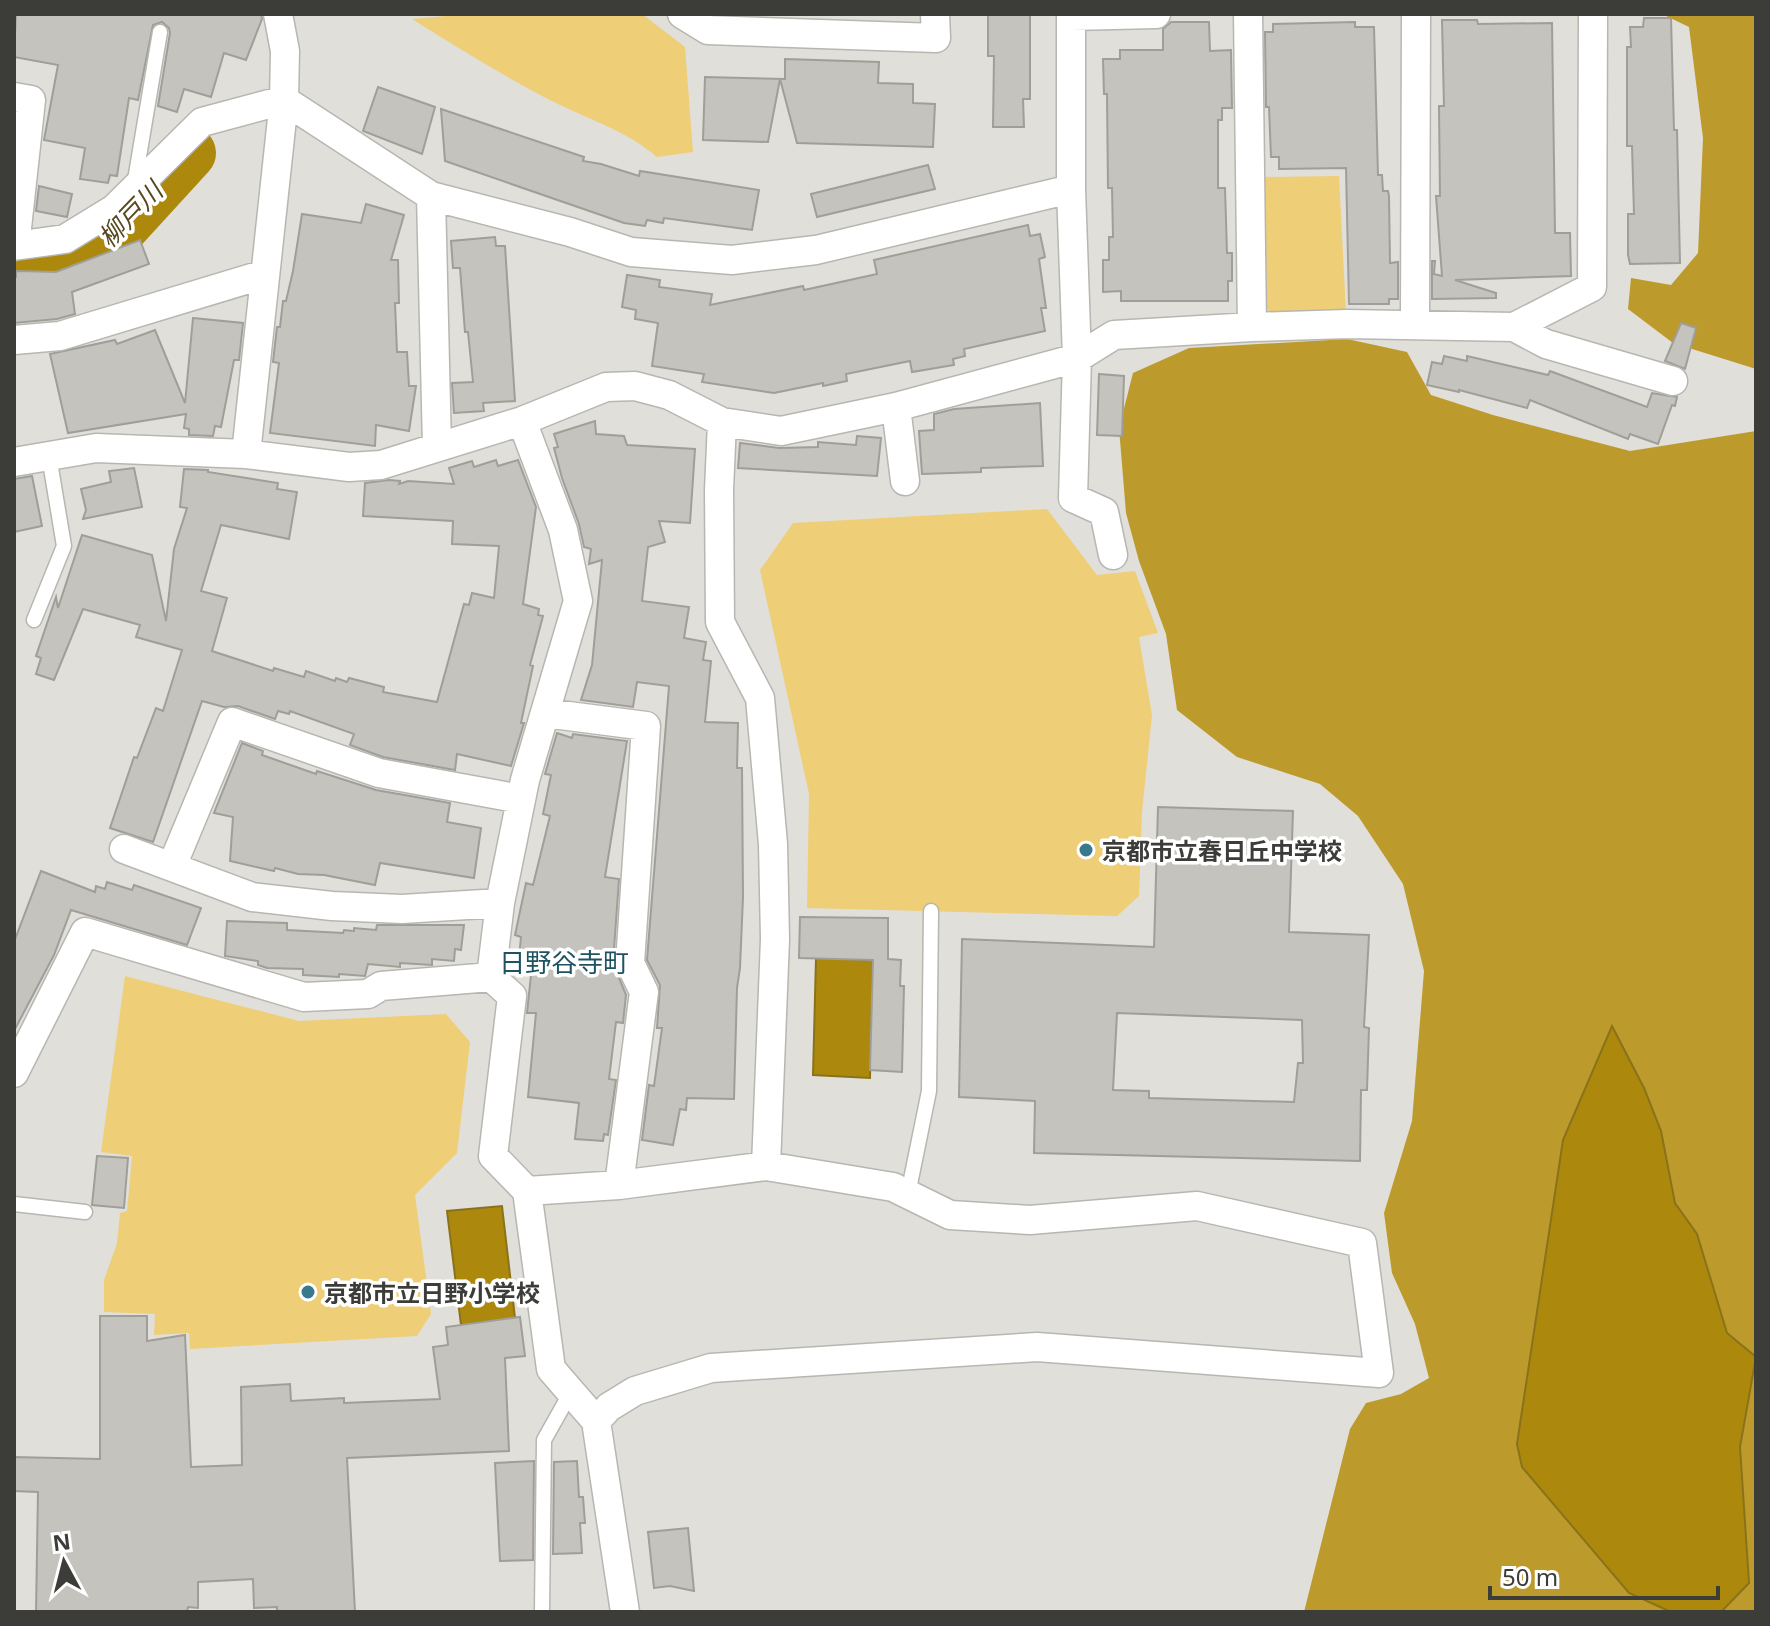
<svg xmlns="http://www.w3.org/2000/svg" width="1770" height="1626" viewBox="0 0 1770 1626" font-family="'Noto Sans','Noto Sans JP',sans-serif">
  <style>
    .green { fill: #eece77 }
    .forest { fill: #bd9a2c }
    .water { fill: #ac890d; stroke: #8a721a; stroke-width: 2 }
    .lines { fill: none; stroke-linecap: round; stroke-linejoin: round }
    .river { stroke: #ac890d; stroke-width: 54 }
    .building { fill: #c5c3bd; stroke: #a09e98; stroke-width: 2; fill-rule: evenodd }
    .lane-casing { stroke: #b8b6b1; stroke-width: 17 }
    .street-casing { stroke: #b8b6b1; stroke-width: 31 }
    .lane { stroke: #fff; stroke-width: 14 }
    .street { stroke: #fff; stroke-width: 28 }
    .poi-dot { fill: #38798c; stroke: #fff; stroke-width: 3 }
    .labels { text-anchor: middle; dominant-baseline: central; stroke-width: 7; stroke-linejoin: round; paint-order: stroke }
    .poi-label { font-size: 24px; font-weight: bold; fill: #3c3c39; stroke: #fff; text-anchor: start }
    .water-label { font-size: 26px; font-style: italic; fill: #57481d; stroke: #fff }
    .neighbourhood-label { font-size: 26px; fill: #1e5361; stroke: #fff }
  </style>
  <rect width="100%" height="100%" fill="#e1dfda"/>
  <path class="green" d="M468 14H642L685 47 693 152 657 157C628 132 593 121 558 104 508 79 460 49 412 19Z
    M1339 176 1346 313 1277 316 1264 307 1262 177Z
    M1047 509 1097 575 1135 571 1158 633 1139 637 1152 715 1142 812 1139 896 1117 916 807 908 809 794 760 570 793 523Z
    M125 976 299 1021 446 1014 470 1042 457 1153 415 1195 431 1314 417 1336 190 1349 189 1333 154 1335 155 1314 104 1312V1280L117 1243 120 1213 127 1211 132 1156 101 1152Z"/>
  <path class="forest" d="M1662 14H1756V369L1673 343 1628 309 1631 278 1671 285 1698 253 1703 138 1689 27Z
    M1347 339 1407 352 1431 395 1493 415 1630 451 1756 431V1612H1304L1350 1429 1366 1403 1401 1394 1429 1378 1415 1324 1392 1273 1384 1213 1412 1121 1424 971 1403 884 1358 816 1320 784 1237 757 1177 710 1166 634 1139 561 1126 513 1119 428 1133 373 1189 348Z"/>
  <path class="water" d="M816 958 873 960 870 1078 813 1075Z
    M1612 1026 1644 1088 1661 1131 1675 1203 1697 1234 1727 1333 1756 1357 1740 1447 1749 1583 1721 1612H1671L1629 1593 1522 1467 1517 1444 1563 1140Z
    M502 1206 515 1318 461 1325 447 1211Z"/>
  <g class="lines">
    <path class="river" d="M14 265 93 251 114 235 189 153"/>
  </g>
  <path class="building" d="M16 14H261L262 19 246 60 224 53 211 97 184 89 177 112 158 106 170 33 169 28 162 22 153 25 138 100 129 98 117 176 110 175 108 183 80 179 85 148 44 140 58 65 14 57Z
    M988 14H1030V99H1023L1024 127H993L994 56H988Z
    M1644 18H1671L1674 130H1677L1680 263 1630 264 1628 255V214H1634L1632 146H1627V47H1631L1630 27H1643Z
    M1442 20H1477L1478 24 1552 23 1555 233H1570L1571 276 1455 280 1496 293V298L1432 299V261H1435L1434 274 1442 276 1436 196H1440L1439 106H1444Z
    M1171 22H1209L1210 51 1231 50 1232 108H1222V120H1218V188H1225L1227 253H1232V281H1228V301H1121V291L1103 292V260H1109V237H1113L1112 188H1108L1107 94H1104L1103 59H1120V50H1163V29Z
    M1355 22V27H1374L1378 175H1382L1383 191H1388L1389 196 1390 263 1398 262V299H1389V304H1349L1346 168 1279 169V157H1271L1269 107H1266L1265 32H1273V24Z
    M785 59 879 62 878 83 913 84V103L935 104 933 147 797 143 780 79 768 142 703 140 705 77 785 79Z
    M378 87 435 107 422 154 363 131Z
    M441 109 584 157 583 161 601 164 639 176 640 171 759 190 752 230 664 218 663 223 647 220 645 226 624 223 445 161Z
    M928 165 935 189 817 217 811 194Z
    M39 186 72 194 67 217 36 211Z
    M366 204 404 215 391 260H398L399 303H395L397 352H407L409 386H416L409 431 376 425 375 446 270 433 279 363 273 362 277 327H280L283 301H286L293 271 302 214 361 223Z
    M1028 225 1030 236 1040 234 1045 257 1039 259 1046 308H1041L1045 331 964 349 965 356 953 359 954 365 912 372 910 361 846 374 847 381 823 386V383L774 393 702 382 704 374 652 366 658 323 635 319 636 310 622 307 627 275 660 280 659 287 712 294 710 305 803 286 804 290 877 274 874 260Z
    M495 237 496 246H505L515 401 483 403 484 411 454 413 452 383 473 382 468 332H465L460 268H453L451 241Z
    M140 240 149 264 72 292 75 314 57 319 14 323V277H16V271L56 272Z
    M193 318 243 323 239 360H234L221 427 215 426 213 436 189 435V429L184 428 186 414 68 433 50 354 115 340 117 344 155 330 185 403Z
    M1681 323 1696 328 1685 369 1665 361Z
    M1444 356 1467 361V356L1548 375 1550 371 1647 407 1652 393 1677 397 1675 406 1672 405 1658 444 1630 434 1628 439 1530 400 1527 408 1459 390V392L1427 385 1432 362 1442 364Z
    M1099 374 1124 376 1122 436 1097 435Z
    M1040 403 1043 466 981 468V472L922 474 919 431 934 430V414L954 409Z
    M595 421 596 434 624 436 627 445 695 449 690 523 659 521 665 542 648 547 642 601 689 607 684 638 706 642 703 660 711 661 705 722 738 723 737 768H742L743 897 740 968 737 988 734 1099 687 1098 686 1110 680 1109 673 1145 642 1140 649 1085 654 1086 662 1028H657L660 985 647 960 669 686 637 682 633 707 581 700 592 665 602 560 589 564 591 549 584 547 579 524 562 478 554 448 558 447 554 434Z
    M857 436 881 438 877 476 738 468 740 443 779 448 818 447V442L856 445Z
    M496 460 498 466 518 460 536 507 523 604 539 609 538 615 543 616 530 665 533 666 521 723H524L511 766 457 754 455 770 383 757 350 745 354 734 290 711 289 714 278 711 275 719 238 706 224 707 202 701 153 842 110 828 134 757 137 758 156 708 163 711 182 650 136 637 140 625 83 609 54 680 36 674 41 658 36 656 56 597 58 608 82 535 152 555 166 621 174 549 187 508 180 507 184 469 208 470V472L278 483 277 489 297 492 289 539 221 525 201 591 227 598 212 651 273 671 274 668 304 677 306 671 335 681 336 678 347 682 349 678 384 687 383 692 437 702 464 604 469 605 472 593 494 598 499 546 452 544 453 521 363 516 365 483 389 480 400 481 399 484 408 481 454 484 449 468 472 461 474 467Z
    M134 468 142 507 83 519 86 510 81 489 111 482 109 471Z
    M32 476 42 526 14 532V479Z
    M557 733 572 738 573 734 627 741 605 877 619 879 613 963 626 995 623 1023 616 1022 609 1079 616 1080 608 1135 604 1134 603 1141 575 1139 579 1103 528 1097 536 1013H527L531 975H526L528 958 519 957 521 937 515 935 526 883 533 885 550 816 543 814 551 775 545 774Z
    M242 743 263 751 262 755 316 774 317 771 376 790 450 803 447 822 481 828 474 878 380 863 375 885 324 875 298 874 275 868 274 871 230 861 233 817 214 813Z
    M1158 807 1293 811 1289 932 1369 935 1364 1027 1369 1028 1367 1090H1361L1360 1161 1034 1153 1035 1101 959 1097 962 939 1154 947ZM1117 1013 1302 1020 1303 1063H1298L1294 1102 1149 1098V1091L1113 1090Z
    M41 871 95 892 96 886 105 889 107 882 132 890 134 885 201 908 187 945 71 910 54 955 14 1031V942Z
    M800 917 888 918V959L901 960 900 986H904L902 1072 870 1070 873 960 799 958Z
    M227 921 287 923V930L343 933 344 930 354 931V928L376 930 377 925H464L461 950 455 949 454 961 432 959V965L400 963V967L368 964 365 976 339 974V977L303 975V969L267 968 258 965V961L225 956Z
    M97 1156 128 1158 124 1208 92 1205Z
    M100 1316H147V1341L185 1335 191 1467 242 1465 241 1387 290 1384 291 1401 344 1398V1403L440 1399 433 1347 448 1345 446 1327 520 1317 525 1356 505 1358 509 1451 347 1458 355 1612H277V1607L254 1608 253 1579 198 1582V1608L188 1607 187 1612H36L38 1492 14 1491V1457L100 1459Z
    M534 1461 533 1560 500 1561 495 1463Z
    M577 1461 579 1497H583L585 1523H580L582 1553 553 1554 554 1462Z
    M688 1528 694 1591 670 1586 654 1588 648 1532Z"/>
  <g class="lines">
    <defs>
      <path id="lane" d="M134 186 160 32
        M34 620 64 546 49 456
        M908 1194 929 1091 931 911
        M14 1204 85 1212
        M542 1612 544 1440 571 1392"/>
      <path id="street" d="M682 14 708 30 936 38 935 14
        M1071 14V189L1077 358 1073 498 1104 512 1113 555
        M1248 14 1252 327
        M1071 16 1156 14
        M14 97 31 100 15 246
        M431 196 437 447
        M14 246 65 239 114 209 202 122 284 100 431 196 570 232 631 252 732 260 816 250 1071 189
        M1415 324 1416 14
        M1514 327 1592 287 1593 14
        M14 340 60 336 265 274
        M896 407 905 481
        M722 422 719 490 720 622 760 698 773 844 775 939 766 1166
        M246 454 284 100 285 51 278 14
        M14 462 96 448 246 454 349 467 381 465 522 421 606 387 635 386 669 395 722 422 781 431 896 407 1077 358 1114 335 1252 327 1347 324 1514 327 1546 344 1673 381
        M545 713 646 726 630 963 644 992 619 1185
        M124 849 252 897 332 906 402 909 500 903
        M172 866 232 722 379 773 521 799
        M491 977 500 903 525 780 578 601 563 530 522 421
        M14 1073 85 932 304 997 368 994 381 986 491 977 512 996 493 1156 527 1191 551 1369 596 1421 625 1612
        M527 1191 619 1185 766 1166 893 1187 950 1215 1030 1220 1197 1206 1362 1243 1379 1373 1037 1347 711 1368 635 1391 609 1407 596 1421"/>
    </defs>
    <use href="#lane" class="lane-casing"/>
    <use href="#street" class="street-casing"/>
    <use href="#lane" class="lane"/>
    <use href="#street" class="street"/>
  </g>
  <g class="poi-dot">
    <circle cx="1086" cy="850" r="8"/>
    <circle cx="308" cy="1292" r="8"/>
  </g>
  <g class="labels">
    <g class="poi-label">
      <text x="1102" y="850">京都市立春日丘中学校</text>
      <text x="324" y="1292">京都市立日野小学校</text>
    </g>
    <g class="water-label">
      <text transform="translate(130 214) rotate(-46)">柳戸川</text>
    </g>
    <g class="neighbourhood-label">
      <text x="564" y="962">日野谷寺町</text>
    </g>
  </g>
  <rect width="1770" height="1626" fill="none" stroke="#3c3c39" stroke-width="32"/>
  <g transform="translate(64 1562) rotate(353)" stroke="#ffffff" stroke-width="6" paint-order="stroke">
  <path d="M0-6L14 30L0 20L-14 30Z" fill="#3c3c39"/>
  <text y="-12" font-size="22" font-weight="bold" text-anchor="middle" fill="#3c3c39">N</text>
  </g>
  <path d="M1490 1586v12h228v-12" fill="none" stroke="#3c3c39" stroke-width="4"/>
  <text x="1502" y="1586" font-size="24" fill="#3c3c39" stroke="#ffffff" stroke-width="6" paint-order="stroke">50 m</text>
</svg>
